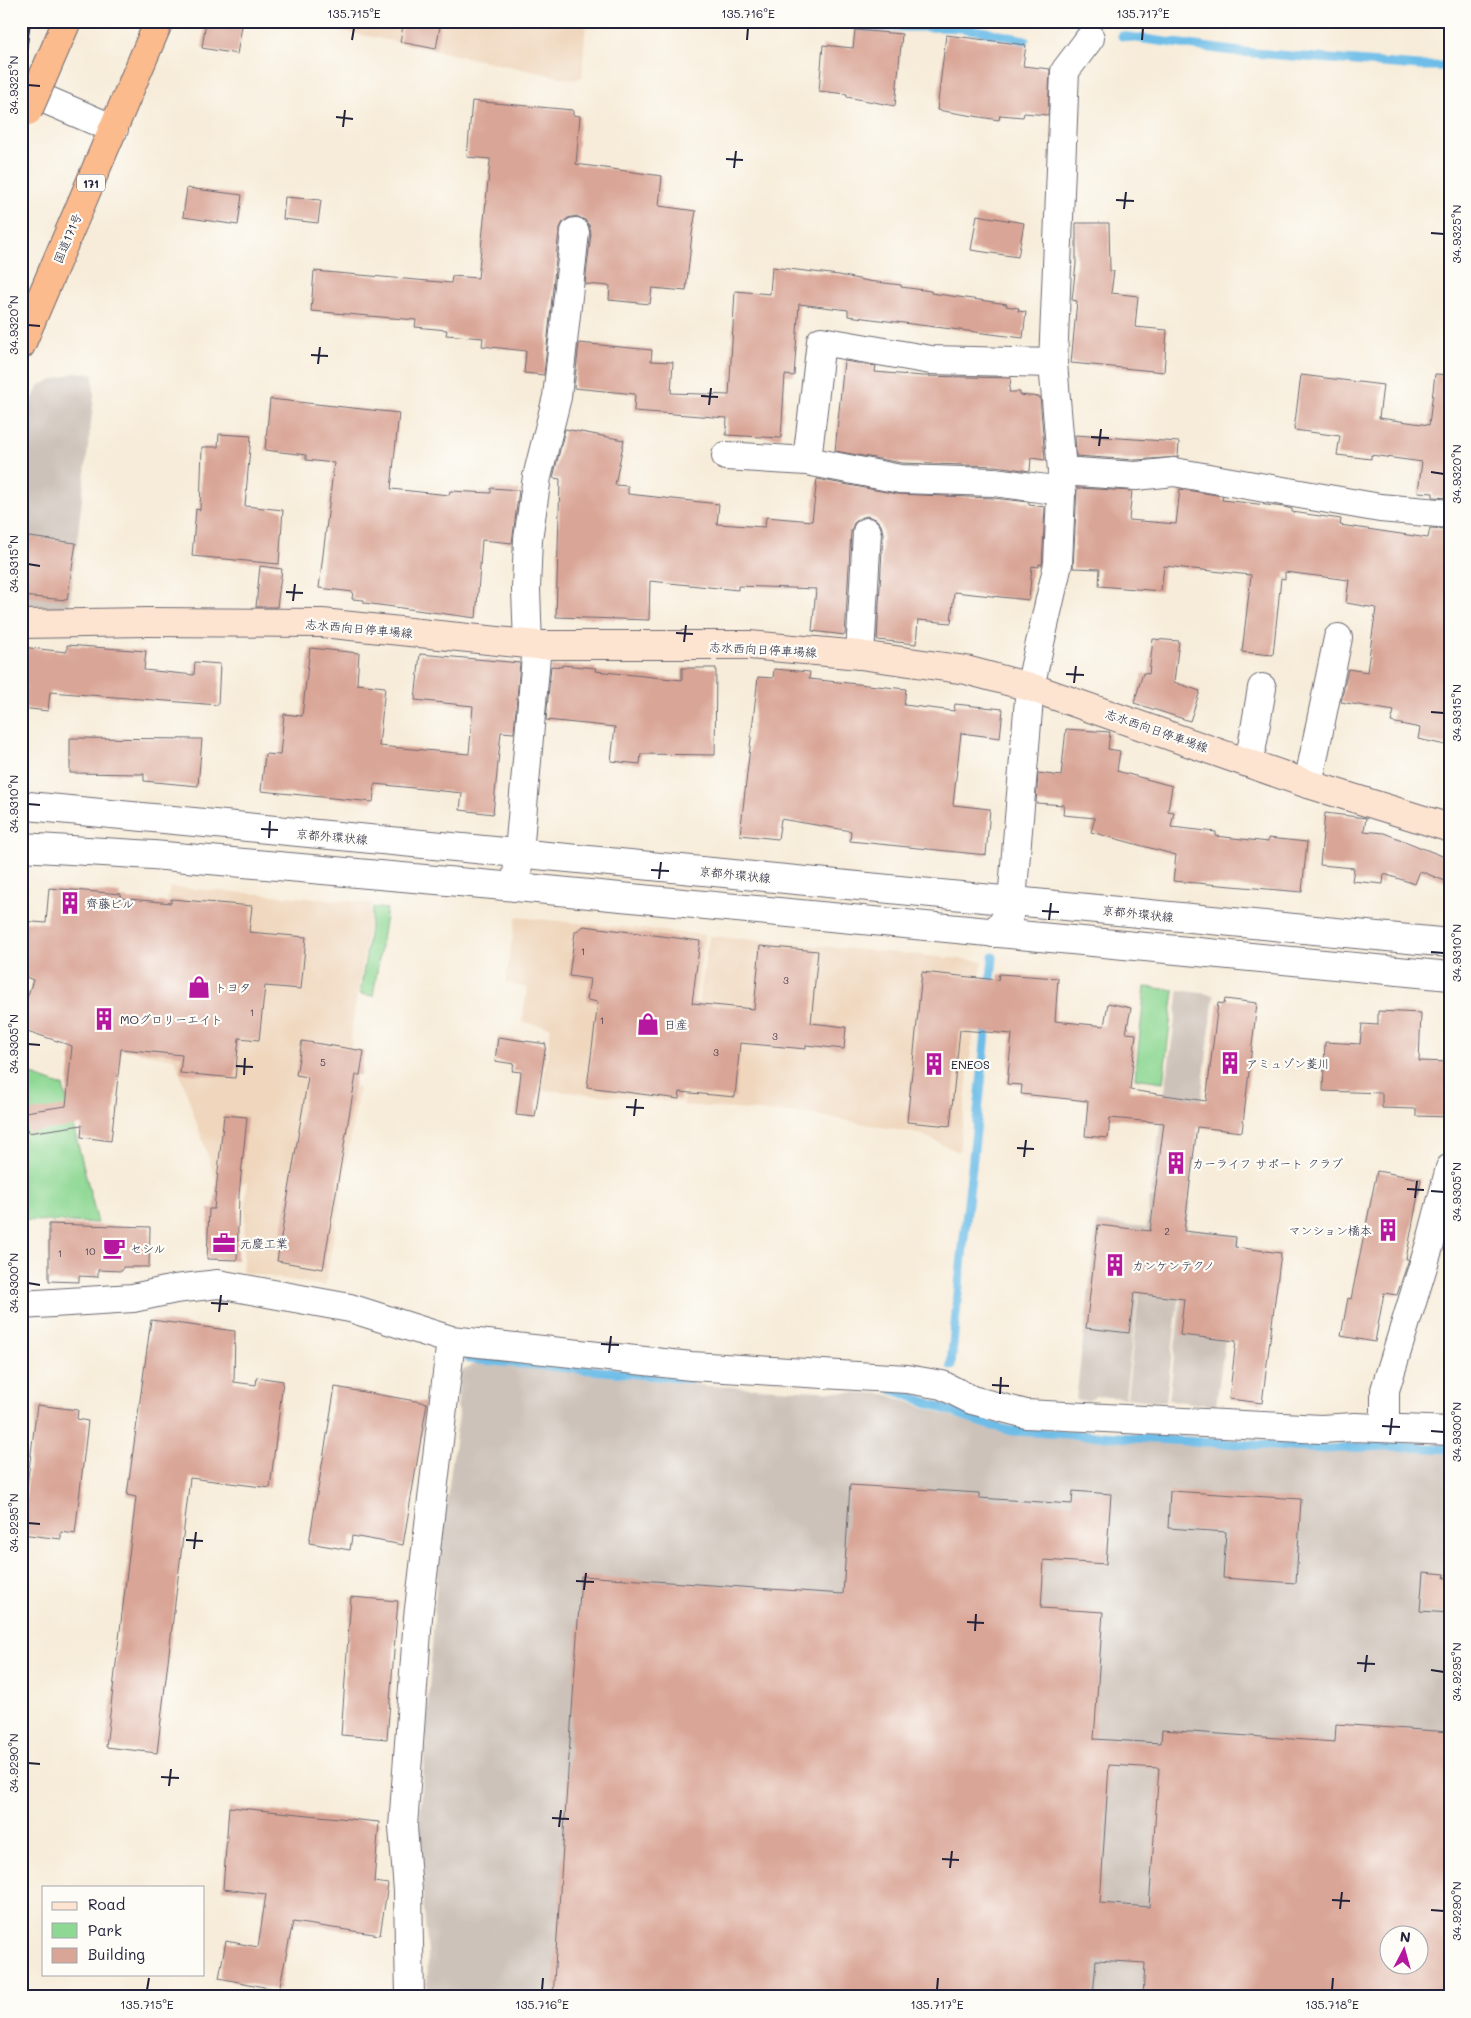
<svg xmlns="http://www.w3.org/2000/svg" width="1471" height="2018" viewBox="0 0 1471 2018" font-family="Mali,'Klee One',sans-serif">
  <style>
    .built { fill: #efd6bc }
    .industrial { fill: #cdc2b9; fill-rule: evenodd }
    .green { fill: #8fd894; stroke: #587d68 }
    .lines { fill: none; stroke-linecap: round; stroke-linejoin: round }
    .stream { stroke: #6dbde8; stroke-width: 9 }
    .building { fill: #d9a596; fill-rule: evenodd }
    .minor-casing { stroke: #6d6972; stroke-width: 30 }
    .tertiary-casing { stroke: #6d6972; stroke-width: 30 }
    .secondary-casing { stroke: #6d6972; stroke-width: 30 }
    .trunk-casing { stroke: #6d6972; stroke-width: 30 }
    .motorway-casing { stroke: #6d6972; stroke-width: 30 }
    .minor { stroke: #fff; stroke-width: 28 }
    .tertiary { stroke: #fff; stroke-width: 28 }
    .secondary { stroke: #fde4d1; stroke-width: 28 }
    .trunk { stroke: #fbbb8d; stroke-width: 28 }
    .motorway { stroke: #fbbb8d; stroke-width: 28 }
    .rail { stroke: #22223b; stroke-width: 4 }
    .motorway-bridge-casing { stroke: #6d6972; stroke-width: 30; stroke-linecap: butt }
    .motorway-bridge { stroke: #fbbb8d; stroke-width: 28 }
    .ticks { fill: none; stroke: #22223b; stroke-width: 2 }
    .labels { text-anchor: middle; dominant-baseline: central; stroke-width: 4.5; stroke-linejoin: round; paint-order: stroke }
    .number-label { font-size: 10px; fill: #504352 }
    .shield { fill: #fdfcf7; stroke: #646373; stroke-width: 1 }
    .shield-label { font-size: 11px; font-weight: bold; fill: #22223b }
    .street-label { font-size: 12px; fill: #22223b; stroke: #fdfcf7 }
    .poi-label { font-size: 12px; fill: #22223b; stroke: #fdfcf7; text-anchor: start }
    .neatline { fill: none; stroke: #22223b; stroke-width: 2 }
    .ticks-label { font-size: 12px; text-anchor: middle; fill: #22223b }
  </style>
  <rect width="100%" height="100%" fill="#fdfcf7"/>
  <filter id="ink" filterUnits="userSpaceOnUse"><feTurbulence type="fractalNoise" baseFrequency=".02" numOctaves="2"/><feDisplacementMap in="SourceGraphic" scale="10" xChannelSelector="R" yChannelSelector="G"/><feConvolveMatrix kernelMatrix="1 2 1 2 8 2 1 2 1" color-interpolation-filters="sRGB"/></filter>
  <filter id="wash" filterUnits="userSpaceOnUse"><feTurbulence type="fractalNoise" baseFrequency=".0096" numOctaves="4" result="noise"/><feDisplacementMap in="SourceGraphic" scale="20" xChannelSelector="R" yChannelSelector="G"/><feGaussianBlur stdDeviation="1.12" result="paint"/><feColorMatrix in="noise" values="0 0 0 0 0 0 0 0 0 0 0 0 0 0 0 0 0 1.4 0 .05"/><feComposite in="paint" operator="in"/></filter>
  <g filter="url(#wash)">
    <rect width="100%" height="100%" fill="#f7ecd9"/>
    <path class="built" d="M297 21H586L582 77 573 80Z
      M170 887 372 903 350 1039 352 1040 345 1084 359 1088 325 1286 242 1272 247 1181 221 1195 175 1059 139 1053 147 986Z
      M516 917 705 935 681 1102 542 1090 551 1027 522 1022 527 988 505 983Z
      M709 936 983 961 979 980 959 1152 920 1134 816 1115 683 1105Z"/>
    <path class="industrial" d="M76 372 93 374 94 396 69 609 21 614V480L29 429 21 427V423L39 385Z
      M1179 990 1214 995 1189 1199 1151 1194Z
      M1150 1197 1190 1202 1166 1402 1127 1398Z
      M1097 1222 1146 1227 1125 1398 1095 1396 1088 1401 1076 1400Z
      M1189 1229 1239 1236 1216 1406 1169 1400Z
      M476 1363 710 1386 885 1394 965 1421 1021 1434 1309 1450 1391 1448 1450 1451V1997H427L428 1953 418 1846 438 1562 459 1414 457 1409 460 1371ZM1388 1936H1418V1966H1388Z"/>
    <path class="green" d="M373 907 387 909 373 996 360 994Z
      M1145 987 1174 990 1163 1082 1135 1078Z
      M21 1071 63 1086 98 1223 21 1220Z"/>
    <g class="lines">
      <path class="stream" d="M830 21C873 31 917 25 960 28 982 30 1003 36 1025 40
        M1079 32 1080 21
        M1122 36 1240 52 1419 66H1450
        M990 991 993 957
        M469 1359 690 1379
        M951 1366C961 1251 977 1136 987 1021
        M893 1390 989 1425 1012 1431 1327 1449 1390 1446 1450 1449"/>
    </g>
    <g id="blocks">
      <path class="building" d="M206 21H243L237 54 202 48Z
        M404 21H441L436 49 400 42Z
        M855 30 902 34 895 106 847 97V94L819 91 823 45 853 48Z
        M946 35 1026 45 1023 66 1050 69 1048 115 1024 113 1023 117 1000 115 999 120 937 110Z
        M472 101 573 110V115L580 116 576 164 662 176 659 206 696 211 692 234 686 291 652 288 650 304 609 300 610 286 585 284 591 233 589 225 585 220 576 216 568 218 563 222 559 230 544 375 524 373 526 351 482 346 483 338 446 335 447 330 415 327 416 320 311 311 314 271 451 283 452 276 478 278 490 162V159L467 157Z
        M187 188 242 195 238 225 183 217Z
        M285 197 321 200 318 223 283 219Z
        M977 215 1024 223 1018 257 971 250Z
        M1076 223H1109L1110 271H1114L1111 293 1138 296 1135 327 1167 330 1164 372 1071 363 1077 301 1072 300 1076 264Z
        M772 267 839 275 868 281 901 285V287L931 291V293L1007 304 1006 306 1019 308 1018 311 1026 312 1023 338 848 316V310L799 304 794 376 785 375 781 438 726 435 727 418 634 411 635 394 574 388 579 343 652 350 651 361 673 362 671 393 729 395 735 291 770 294Z
        M844 361 876 366 875 372 922 376 1011 378 1009 392H1020V395L1040 397 1045 460 1031 458 1030 471 995 466 902 463 835 451Z
        M1435 374 1450 375V498L1433 497V493L1418 492 1422 462 1371 455V459L1337 455 1340 436 1294 430 1301 375 1383 385 1379 418 1429 425Z
        M270 399 399 413 391 489 449 495 450 491 491 493V488L519 490 512 543 482 540 476 618 364 603V600L352 599 353 592 319 588 334 463 306 460V455L265 450Z
        M565 429 624 440 615 485 628 486V494L719 504 717 524 765 527 766 517 812 521 817 479 897 494 993 498 1029 502V505L1045 507 1042 565 1039 564V567L1032 566 1029 600 954 592 951 623 918 620 916 644 877 640 883 533 881 525 876 519 867 516 860 518 854 523 851 531 845 635 812 631 816 589 738 586V590L650 581 649 620 556 617 560 479 553 478Z
        M219 434 251 436 245 506 283 510 279 564 192 556 196 509 200 510 202 447H218Z
        M1075 435 1179 442 1178 457 1136 460 1076 456Z
        M1077 488 1132 491 1129 520 1176 524 1180 489 1223 496 1222 500 1284 507 1292 509V512L1341 519 1340 525 1428 538 1430 528 1450 529V656L1444 682 1450 683V746L1418 739 1420 728 1391 722 1394 711 1341 702 1348 669 1367 672 1376 608 1346 603 1349 580 1285 572V579L1281 578 1273 655 1242 652 1251 575 1164 566 1161 591 1099 586 1100 569 1073 568Z
        M21 536 76 543 67 600 21 596Z
        M260 566 282 569 277 607H256Z
        M1153 639 1179 641 1174 682 1200 691 1190 721 1134 703 1143 673 1149 674Z
        M67 645 146 651 144 670 194 675 195 662 220 664 218 705 50 692 48 711 21 708V647L67 652Z
        M310 648 359 653 357 684 385 687 379 746 469 754 473 706 415 700 420 654 520 663 514 733 501 732 493 814 460 810 462 793 375 784 373 802 261 791 265 754 280 755 284 714 302 716Z
        M562 665 596 668 595 671 682 680V668H716L715 755 641 754 640 764 611 761 615 727 546 720 551 666 562 667Z
        M774 669 810 672 809 679 906 689 904 705 954 711 955 704 1003 709 1000 738 961 733 953 805 990 809 986 855 850 841 851 831 781 819 778 839 740 835 758 677 773 678Z
        M1066 729 1110 732 1108 749 1120 751 1117 771 1172 786 1168 811 1174 812 1171 827 1216 832V836L1268 842V838L1307 842 1302 892 1173 881 1176 855 1091 832 1095 818 1063 815 1064 805 1036 803 1038 773 1061 776Z
        M70 738 202 739 198 786 144 781V774L70 773Z
        M1325 813 1366 818 1364 831 1384 833 1450 859V883L1420 871 1415 884 1384 874 1383 884 1352 881 1354 868 1320 865Z
        M49 888 121 894 120 898 171 903V899L252 906 249 932 306 937 301 989 265 986 259 1040 239 1038 235 1078 180 1073 182 1055 121 1049 111 1141 81 1137 82 1125 28 1133 25 1112 66 1106 72 1046 21 1029V1016L33 980 21 975V921L46 923Z
        M584 926 700 941 692 1003 754 1009 760 946 818 951 811 1023 846 1027 844 1049 806 1045V1049L740 1043 735 1097 680 1092 679 1099 587 1087 598 1002 587 1000 590 979 569 976 575 932Z
        M922 972 998 980 999 974 1058 978 1055 1021 1104 1026 1108 1003 1131 1008 1126 1033 1136 1034 1130 1090 1206 1101 1218 1003 1224 1004 1225 999 1257 1003 1242 1132 1197 1127 1184 1231 1236 1237 1235 1247 1281 1253 1262 1403 1229 1399 1236 1341 1180 1335 1184 1299 1134 1293 1129 1333 1086 1328 1098 1225 1150 1231 1164 1123 1110 1118 1108 1138 1085 1136 1088 1101 1021 1094 1022 1085 1007 1084 1012 1034 960 1030 950 1126 907 1122Z
        M1378 1011 1421 1013 1419 1061 1450 1062V1117L1416 1116V1109L1382 1108V1093L1323 1091 1325 1042 1360 1044 1362 1024 1378 1025Z
        M498 1037 546 1044 535 1117 516 1115 521 1072 512 1071 514 1064 495 1061Z
        M302 1041 364 1051 360 1075H356L323 1269 277 1261 308 1077 296 1075Z
        M224 1115 247 1117 239 1195 237 1260 207 1259 209 1209H214Z
        M1377 1171 1421 1179 1406 1259H1409L1397 1295 1384 1293 1375 1342 1341 1336 1348 1298 1351 1299Z
        M49 1224 150 1227 149 1267H123L122 1271 98 1270V1277L79 1276V1282L49 1281Z
        M151 1320 235 1331 234 1382 256 1385 257 1377 283 1381 270 1488 190 1478 157 1753 106 1747 136 1497 127 1495Z
        M335 1387 427 1403 403 1545 352 1536 350 1550 309 1543Z
        M37 1405 78 1410 77 1419 88 1421 75 1534 61 1532V1539L21 1534Z
        M850 1485 979 1493V1498L1072 1504 1073 1491 1111 1494 1106 1564 1044 1560 1041 1608 1103 1612 1094 1739 1161 1743 1162 1730 1335 1742 1336 1724 1450 1732V1997H1143L1145 1963 1096 1960 1093 1997H553L581 1576 843 1594ZM1109 1765 1159 1768 1149 1907 1100 1903ZM1388 1936H1418V1966H1388Z
        M1170 1491 1301 1499 1296 1583 1223 1578 1226 1532 1168 1528Z
        M1423 1572 1445 1574 1444 1578H1450V1613L1420 1611Z
        M351 1597 398 1601 387 1739 341 1735Z
        M229 1807 379 1822 374 1882 388 1884 380 1935 293 1922 279 1990 219 1978 226 1941 258 1947 266 1894 223 1889Z"/>
    </g>
  </g>
  <g filter="url(#ink)">
    <use href="#blocks" fill-opacity="0" stroke="#6d6972" stroke-width="1"/>
    <g class="lines">
      <defs>
        <path id="minor" d="M21 89 114 129
          M1053 363 931 360 821 341 807 461 900 479 994 482 1062 491
          M726 456 807 461
          M1062 471 1136 476 1174 472 1380 508 1450 514
          M528 645 526 589 528 539 537 477 557 397 575 232
          M860 655 867 532
          M1245 761 1252 747 1262 688
          M1308 784 1338 638
          M516 887 537 645
          M993 933 1009 916 1012 901 1030 687 1058 564 1062 471 1053 363 1065 71 1090 38
          M21 1305 133 1298 175 1289 218 1284 350 1308 451 1340 691 1366 907 1379 942 1385 972 1400 1026 1414 1321 1429 1355 1427 1450 1431
          M1385 1428V1390L1432 1237 1450 1168
          M410 1997 408 1891 403 1827 418 1617 451 1340"/>
        <path id="tertiary" d="M21 809 28 806 1450 943
          M21 847 153 855 516 887 1450 976"/>
        <path id="secondary" d="M21 624 148 622 322 623 537 645H749L860 655 966 670 1030 687 1308 784 1450 828"/>
        <path id="trunk" d="M21 345 159 21"/>
        <path id="motorway" d="M42 79 67 21"/>
      </defs>
      <use href="#minor" class="minor-casing"/>
      <use href="#tertiary" class="tertiary-casing"/>
      <use href="#secondary" class="secondary-casing"/>
      <use href="#trunk" class="trunk-casing"/>
      <use href="#motorway" class="motorway-casing"/>
      <use href="#minor" class="minor"/>
      <use href="#tertiary" class="tertiary"/>
      <use href="#secondary" class="secondary"/>
      <use href="#trunk" class="trunk"/>
      <use href="#motorway" class="motorway"/>
      <path class="rail" d="M21 81 29 21"/>
      <defs>
        <path id="motorway-bridge" d="M28 111 42 79"/>
      </defs>
      <use href="#motorway-bridge" class="motorway-bridge-casing"/>
      <use href="#motorway-bridge" class="motorway-bridge"/>
    </g>
  </g>
  <path class="ticks" d="M352 40 354 28M747 40 748 28M1142 40 1143 28M28 85 40 86M336 117 353 119M343 127 345 110M726 159 743 160M734 168 736 151M1116 200 1134 201M1124 209 1126 192M1431 233 1444 234M28 325 40 326M311 355 328 356M318 364 320 347M701 396 718 397M709 405 711 388M1091 437 1109 438M1099 446 1101 429M1431 472 1444 474M28 564 40 566M286 592 303 593M293 601 295 584M676 633 693 634M684 642 686 625M1066 674 1084 675M1074 683 1076 666M1431 712 1444 713M28 804 40 805M261 829 278 830M269 838 270 821M651 870 669 871M659 879 661 862M1042 911 1059 912M1049 920 1051 903M1431 952 1444 953M28 1044 40 1045M236 1066 253 1067M244 1075 245 1058M626 1107 644 1108M634 1116 636 1099M1017 1148 1034 1149M1024 1157 1026 1140M1407 1189 1424 1190M1431 1191 1444 1192M1415 1198 1417 1181M28 1283 40 1285M211 1303 228 1304M219 1312 221 1295M601 1344 619 1345M609 1353 611 1336M992 1385 1009 1386M1000 1394 1001 1377M1382 1426 1400 1427M1431 1431 1444 1432M1390 1435 1392 1418M28 1523 40 1524M186 1540 203 1541M194 1549 196 1532M576 1581 594 1582M584 1590 586 1573M967 1622 984 1623M975 1631 976 1614M1357 1663 1375 1664M1431 1670 1444 1672M1365 1672 1367 1655M28 1763 40 1764M161 1777 179 1778M169 1786 171 1769M552 1818 569 1819M559 1827 561 1810M942 1859 959 1860M950 1868 952 1851M1332 1900 1350 1901M1340 1909 1342 1892M1431 1910 1444 1911M147 1990 149 1978M542 1990 543 1978M937 1990 938 1978M1332 1990 1333 1978"/>
  <defs>
    <symbol id="building-bare" viewBox="-9 -9 18 18"><path d="M-4-6H4V6H1V3H-1V6H-4ZM-2.5-4.3h1.7v1.8h-1.7ZM.8-4.3h1.7v1.8H.8ZM-2.5-1h1.7V.8h-1.7ZM.8-1h1.7V.8H.8Z" fill="#b5179e" stroke="#fdfcf7" stroke-width="2.5" paint-order="stroke"/></symbol>
    <symbol id="shop-bare" viewBox="-9 -9 18 18"><path d="M-5-2.5h2.3a2.7 3.5 0 0 1 5.4 0H5L5.5 6h-11ZM-1.5-2.5h3a1.5 2.3 0 0 0-3 0Z" fill="#b5179e" stroke="#fdfcf7" stroke-width="2.5" paint-order="stroke"/></symbol>
    <symbol id="office-bare" viewBox="-9 -9 18 18"><path d="M-6-3h4V-5.5h4V-3h4V5H-6ZM-1-4.5V-3h2v-1.5ZM-6 0V1H6V0Z" fill="#b5179e" stroke="#fdfcf7" stroke-width="2.5" paint-order="stroke"/></symbol>
    <symbol id="cafe-bare" viewBox="-9 -9 18 18"><path d="M-5.5-4.5H6V0H3Q3 3.5 0 3.5H-2.5Q-5.5 3.5-5.5 0ZM3-3.2v2h1.7v-2ZM-6 4.5H4V6H-6Z" fill="#b5179e" stroke="#fdfcf7" stroke-width="2.5" paint-order="stroke"/></symbol>
  </defs>
  <g fill-rule="evenodd">
    <use href="#building-bare" x="54" y="887" width="32" height="32"/>
    <use href="#shop-bare" x="183" y="971" width="32" height="32"/>
    <use href="#building-bare" x="88" y="1003" width="32" height="32"/>
    <use href="#shop-bare" x="632" y="1008" width="32" height="32"/>
    <use href="#building-bare" x="1214" y="1047" width="32" height="32"/>
    <use href="#building-bare" x="918" y="1048" width="32" height="32"/>
    <use href="#building-bare" x="1160" y="1147" width="32" height="32"/>
    <use href="#building-bare" x="1372" y="1214" width="32" height="32"/>
    <use href="#office-bare" x="208" y="1227" width="32" height="32"/>
    <use href="#cafe-bare" x="98" y="1232" width="32" height="32"/>
    <use href="#building-bare" x="1099" y="1249" width="32" height="32"/>
  </g>
  <g class="labels">
    <g class="number-label">
      <text x="583" y="951">1</text>
      <text x="786" y="980">3</text>
      <text x="252" y="1012">1</text>
      <text x="602" y="1020">1</text>
      <text x="775" y="1036">3</text>
      <text x="716" y="1052">3</text>
      <text x="323" y="1062">5</text>
      <text x="1167" y="1231">2</text>
      <text x="90" y="1251">10</text>
      <text x="60" y="1253">1</text>
    </g>
    <rect class="shield" x="77" y="174.5" width="28" height="17" rx="4"/>
    <g class="shield-label">
      <text x="91" y="183">171</text>
    </g>
    <g class="street-label">
      <text transform="translate(67 238) rotate(-67)">国道171号</text>
      <text transform="translate(359 628) rotate(5)">志水西向日停車場線</text>
      <text transform="translate(763 649) rotate(3)">志水西向日停車場線</text>
      <text transform="translate(1157 730) rotate(19)">志水西向日停車場線</text>
      <text transform="translate(332 836) rotate(5)">京都外環状線</text>
      <text transform="translate(735 874) rotate(6)">京都外環状線</text>
      <text transform="translate(1138 913) rotate(6)">京都外環状線</text>
    </g>
    <g class="poi-label">
      <text x="86" y="903">齊藤ビル</text>
      <text x="215" y="987">トヨタ</text>
      <text x="120" y="1019">MOグロリーエイト</text>
      <text x="664" y="1024">日産</text>
      <text x="1246" y="1063">アミュゾン菱川</text>
      <text x="951" y="1064">ENEOS</text>
      <text x="1192" y="1163">カーライフ サポート クラブ</text>
      <text x="1372" y="1230" text-anchor="end">マンション橋本</text>
      <text x="240" y="1243">元慶工業</text>
      <text x="130" y="1248">セシル</text>
      <text x="1132" y="1265">カンケンテクノ</text>
    </g>
  </g>
  <rect width="1471" height="2018" fill="none" stroke="#fdfcf7" stroke-width="55"/>
  <rect x="42" y="1886" width="162" height="90" fill="#fdfcf7" stroke="#a5a5ac"/>
  <rect x="52" y="1902" width="25" height="8" fill="#fde4d1" stroke="#a5a5ac"/>
  <text x="88" y="1910" font-size="15" fill="#22223b">Road</text>
  <rect x="52" y="1923" width="25" height="15" fill="#8fd894" stroke="#a5a5ac"/>
  <text x="88" y="1936" font-size="15" fill="#22223b">Park</text>
  <rect x="52" y="1948" width="25" height="15" fill="#d9a596" stroke="#a5a5ac"/>
  <text x="88" y="1960" font-size="15" fill="#22223b">Building</text>
  <g transform="translate(1404 1950) rotate(6)"><circle r="24" fill="#fdfcf7" stroke="#a5a5ac"/>
  <path d="M0-4L9 19L0 12L-9 19Z" fill="#b5179e"/>
  <text y="-8" font-size="14" font-weight="bold" text-anchor="middle" fill="#22223b">N</text>
  </g>
  <rect x="28" y="28" width="1416" height="1962" class="neatline"/>
  <g class="ticks-label">
    <text x="354" y="18">135.715°E</text>
    <text x="748" y="18">135.716°E</text>
    <text x="1143" y="18">135.717°E</text>
    <text transform="translate(14 85) rotate(-90)" y="4">34.9325°N</text>
    <text transform="translate(1457 234) rotate(-90)" y="4">34.9325°N</text>
    <text transform="translate(14 325) rotate(-90)" y="4">34.9320°N</text>
    <text transform="translate(1457 474) rotate(-90)" y="4">34.9320°N</text>
    <text transform="translate(14 564) rotate(-90)" y="4">34.9315°N</text>
    <text transform="translate(1457 713) rotate(-90)" y="4">34.9315°N</text>
    <text transform="translate(14 804) rotate(-90)" y="4">34.9310°N</text>
    <text transform="translate(1457 953) rotate(-90)" y="4">34.9310°N</text>
    <text transform="translate(14 1044) rotate(-90)" y="4">34.9305°N</text>
    <text transform="translate(1457 1192) rotate(-90)" y="4">34.9305°N</text>
    <text transform="translate(14 1283) rotate(-90)" y="4">34.9300°N</text>
    <text transform="translate(1457 1432) rotate(-90)" y="4">34.9300°N</text>
    <text transform="translate(14 1523) rotate(-90)" y="4">34.9295°N</text>
    <text transform="translate(1457 1672) rotate(-90)" y="4">34.9295°N</text>
    <text transform="translate(14 1763) rotate(-90)" y="4">34.9290°N</text>
    <text transform="translate(1457 1911) rotate(-90)" y="4">34.9290°N</text>
    <text x="147" y="2009">135.715°E</text>
    <text x="542" y="2009">135.716°E</text>
    <text x="937" y="2009">135.717°E</text>
    <text x="1332" y="2009">135.718°E</text>
  </g>
</svg>
